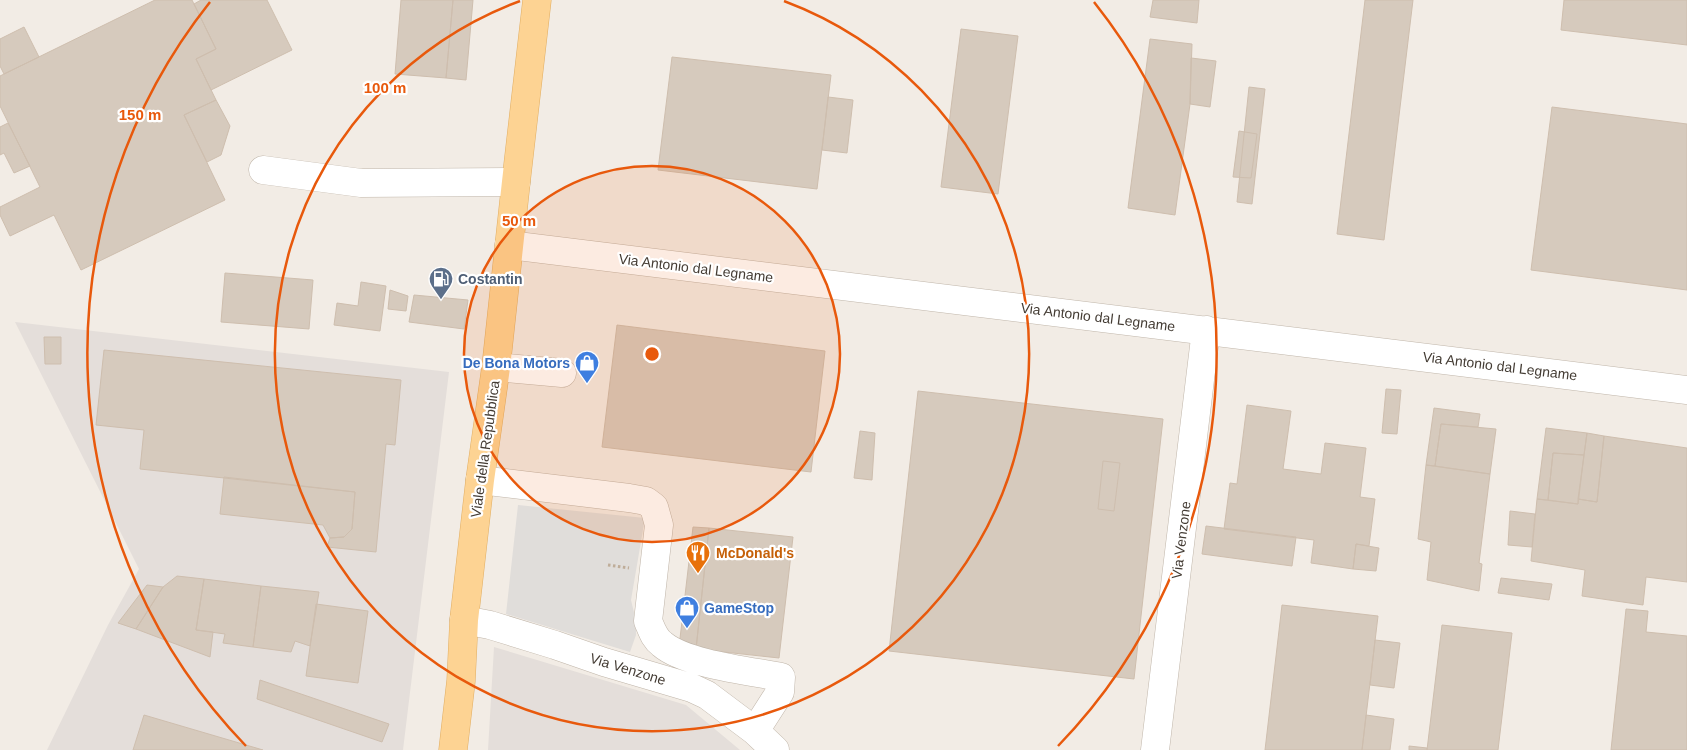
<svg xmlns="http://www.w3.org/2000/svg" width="1687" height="750" viewBox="0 0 1687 750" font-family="Arial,sans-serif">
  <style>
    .industrial { fill: #e4deda }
    .parking { fill: #e0ddda }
    .building { fill: #d6cabd; stroke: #cebeae }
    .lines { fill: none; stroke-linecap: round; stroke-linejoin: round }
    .minor-casing { stroke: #c0b6aa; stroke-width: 29 }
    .major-casing { stroke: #e1ae63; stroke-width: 29 }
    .path { stroke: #bfad99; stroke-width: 3; stroke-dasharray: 2.5 2.5; stroke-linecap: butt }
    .minor { stroke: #fff; stroke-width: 28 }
    .major { stroke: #fdd393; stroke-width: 28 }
    .ring { fill: none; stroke: #e8590c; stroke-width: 2.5 }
    .labels { text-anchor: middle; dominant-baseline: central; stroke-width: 4.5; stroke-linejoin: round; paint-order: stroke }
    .street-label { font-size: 14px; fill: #443c34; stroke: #fff }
    .service-label { font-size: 14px; font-weight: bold; fill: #4e5e75; stroke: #fff; text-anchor: start }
    .shop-label { font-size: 14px; font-weight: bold; fill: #366cbe; stroke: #fff; text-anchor: end }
    .food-label { font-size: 14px; font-weight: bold; fill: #c56008; stroke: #fff; text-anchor: start }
    .centre { fill: #e8590c; stroke: #fff; stroke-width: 2.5 }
    .ring-label { font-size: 15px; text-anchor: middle; font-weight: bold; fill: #e8590c; stroke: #fff; stroke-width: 4.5; stroke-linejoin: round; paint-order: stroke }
  </style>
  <rect width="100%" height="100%" fill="#f2ece5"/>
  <path class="industrial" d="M15 322 449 372 403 750H47L108 625 139 569Z
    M494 647 686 705 740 750H488Z"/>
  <path class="parking" d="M518 505 645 518 631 600 636 621V635L630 652 506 614Z"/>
  <path class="building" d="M155 0H192L216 49 196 59 216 100 184 115 225 200 81 270 54 215 10 236 0 215V207L40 187 0 106V76Z
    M201 0H267L292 50 211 90 196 59 216 49 194 4Z
    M401 0H453L446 78 395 74Z
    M453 0H473L466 80 446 78Z
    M1153 0H1199L1197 23 1150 17Z
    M1365 0H1413L1384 240 1337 234Z
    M1564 0H1687V45L1561 30Z
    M24 27 39 57 4 74 0 66V39Z
    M961 29 1018 36 998 194 941 187Z
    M1150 39 1192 44 1190 104 1175 215 1128 208Z
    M672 57 831 75 817 189 658 170Z
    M1191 58 1216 61 1210 107 1190 104Z
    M1249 87 1265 89 1252 204 1237 202Z
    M828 97 853 100 847 153 822 150Z
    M216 100 230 126 221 155 207 162 184 115Z
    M1552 107 1687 124V290L1531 270Z
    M8 123 30 166 14 173 4 153 0 155V127Z
    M1239 131 1257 134 1251 178 1233 177Z
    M225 273 313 280 309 329 221 322Z
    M361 282 386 286 380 331 334 325 337 303 358 306Z
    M390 290 408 296 406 311 388 309Z
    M414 295 468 300 464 329 409 322Z
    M617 325 825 351 811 472 602 447Z
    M44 337H61V364H45Z
    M104 350 401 380 395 445 386 444 376 552 327 547 330 538 344 537 352 529 355 492 140 469 144 430 96 425Z
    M1386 389 1401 390 1397 434 1382 433Z
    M918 391 1163 419 1134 679 889 651Z
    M1247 405 1291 411 1283 469 1321 474 1325 443 1366 448 1360 497 1375 499 1369 546 1356 544 1353 569 1311 563 1314 540 1224 529 1230 483 1237 484Z
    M1434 408 1480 414 1478 427 1441 424 1435 466 1426 465Z
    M1441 424 1496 429 1490 474 1435 466Z
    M1546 428 1587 433 1584 455 1553 453 1548 500 1537 499Z
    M860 431 875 433 872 480 854 478Z
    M1587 433 1604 436 1597 502 1578 499Z
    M1604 436 1687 448V582L1646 577 1643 605 1582 596 1585 570 1531 561 1537 499 1578 504V499L1597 502Z
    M1553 453 1584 455 1578 504 1548 500Z
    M1103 461 1120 463 1114 511 1098 509Z
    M1426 465 1490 474 1479 563 1482 564 1479 591 1427 580 1431 542 1418 539Z
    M224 477 355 492 352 529 344 537 330 538 323 525 220 514Z
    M1510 511 1535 514 1532 547 1508 545Z
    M1206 526 1296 537 1292 566 1202 554Z
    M693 527 709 528 696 649 679 647Z
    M709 528 793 537 779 658 696 649Z
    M1356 544 1379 548 1376 571 1353 569Z
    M177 576 204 579 196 630 213 632 210 657 136 629 163 587Z
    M1501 578 1552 584 1549 600 1498 593Z
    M204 579 261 586 253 647 223 643 225 634 196 630Z
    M147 585 163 587 136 629 118 623Z
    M261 586 319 592 310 646 295 641 291 652 253 647Z
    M316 604 368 611 358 683 306 676Z
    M1282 605 1378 616 1362 750H1265Z
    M1626 609 1648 611 1646 632 1687 636V750H1611Z
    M1442 625 1512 633 1498 750H1427Z
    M1375 640 1400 643 1394 688 1370 685Z
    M260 680 389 724 382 742 257 699Z
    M144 715 263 750H133Z
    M1366 715 1394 719 1390 750H1362Z
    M1409 746 1427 748V750H1409Z"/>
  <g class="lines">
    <defs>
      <path id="minor" d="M263 170 361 183 516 182
        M509 245 1687 390
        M496 367 562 373
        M480 480 629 498 646 501 654 507 659 525 648 621C652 630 654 638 662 644 685 664 750 671 781 677L780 692 755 731
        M464 620 490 625 555 645 604 662 692 688 707 695 755 731 775 750
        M1155 750 1206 330"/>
      <path id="major" d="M453 750 461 681 464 620 480 480 496 367 516 182 537 0"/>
    </defs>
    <use href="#minor" class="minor-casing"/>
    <use href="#major" class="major-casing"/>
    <path class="path" d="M608 565 629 568"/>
    <use href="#minor" class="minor"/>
    <use href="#major" class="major"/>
  </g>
  <circle cx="652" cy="354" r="188" fill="#e8590c" fill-opacity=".12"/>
  <g class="ring">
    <circle cx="652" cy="354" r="188"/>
    <path d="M784 1A377 377 0 1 1 520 1"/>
    <path d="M246 746A565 565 0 0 1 210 2M1094 2A565 565 0 0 1 1058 746"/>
  </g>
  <defs>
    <symbol id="fuel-pin" viewBox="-11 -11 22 30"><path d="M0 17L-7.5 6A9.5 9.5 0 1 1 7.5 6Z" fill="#5c6f8a" stroke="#fff"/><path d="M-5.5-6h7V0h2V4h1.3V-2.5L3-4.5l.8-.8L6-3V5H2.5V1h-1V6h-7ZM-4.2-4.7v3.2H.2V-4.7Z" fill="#fff"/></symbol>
    <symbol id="shop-pin" viewBox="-11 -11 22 30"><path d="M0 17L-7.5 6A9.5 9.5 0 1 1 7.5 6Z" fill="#3f7fe0" stroke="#fff"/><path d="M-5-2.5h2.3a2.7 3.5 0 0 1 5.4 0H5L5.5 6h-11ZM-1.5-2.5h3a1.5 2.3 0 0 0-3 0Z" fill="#fff"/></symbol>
    <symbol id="restaurant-pin" viewBox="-11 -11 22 30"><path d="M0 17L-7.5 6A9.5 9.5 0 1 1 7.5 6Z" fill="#e8710a" stroke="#fff"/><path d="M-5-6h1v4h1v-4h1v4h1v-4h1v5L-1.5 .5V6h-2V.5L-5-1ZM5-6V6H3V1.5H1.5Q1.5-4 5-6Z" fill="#fff"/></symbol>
  </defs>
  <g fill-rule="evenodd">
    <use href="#fuel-pin" x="427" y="265" width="28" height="38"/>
    <use href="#shop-pin" x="573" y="349" width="28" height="38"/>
    <use href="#restaurant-pin" x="684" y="539" width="28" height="38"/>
    <use href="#shop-pin" x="673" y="594" width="28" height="38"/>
  </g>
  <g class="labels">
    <g class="street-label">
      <text transform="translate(696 268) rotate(7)">Via Antonio dal Legname</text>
      <text transform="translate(1098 317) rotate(7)">Via Antonio dal Legname</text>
      <text transform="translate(1500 366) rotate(7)">Via Antonio dal Legname</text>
      <text transform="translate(485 449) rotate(-82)">Viale della Repubblica</text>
      <text transform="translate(1181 540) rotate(-83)">Via Venzone</text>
      <text transform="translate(628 669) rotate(17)">Via Venzone</text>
    </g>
    <g class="service-label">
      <text x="458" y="279">Costantin</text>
    </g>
    <g class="shop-label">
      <text x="570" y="363">De Bona Motors</text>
      <text x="704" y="608" text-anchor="start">GameStop</text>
    </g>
    <g class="food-label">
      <text x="716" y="553">McDonald's</text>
    </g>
  </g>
  <circle cx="652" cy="354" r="8" class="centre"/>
  <g class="ring-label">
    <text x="385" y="93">100 m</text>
    <text x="140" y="120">150 m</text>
    <text x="519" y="226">50 m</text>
  </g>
</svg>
